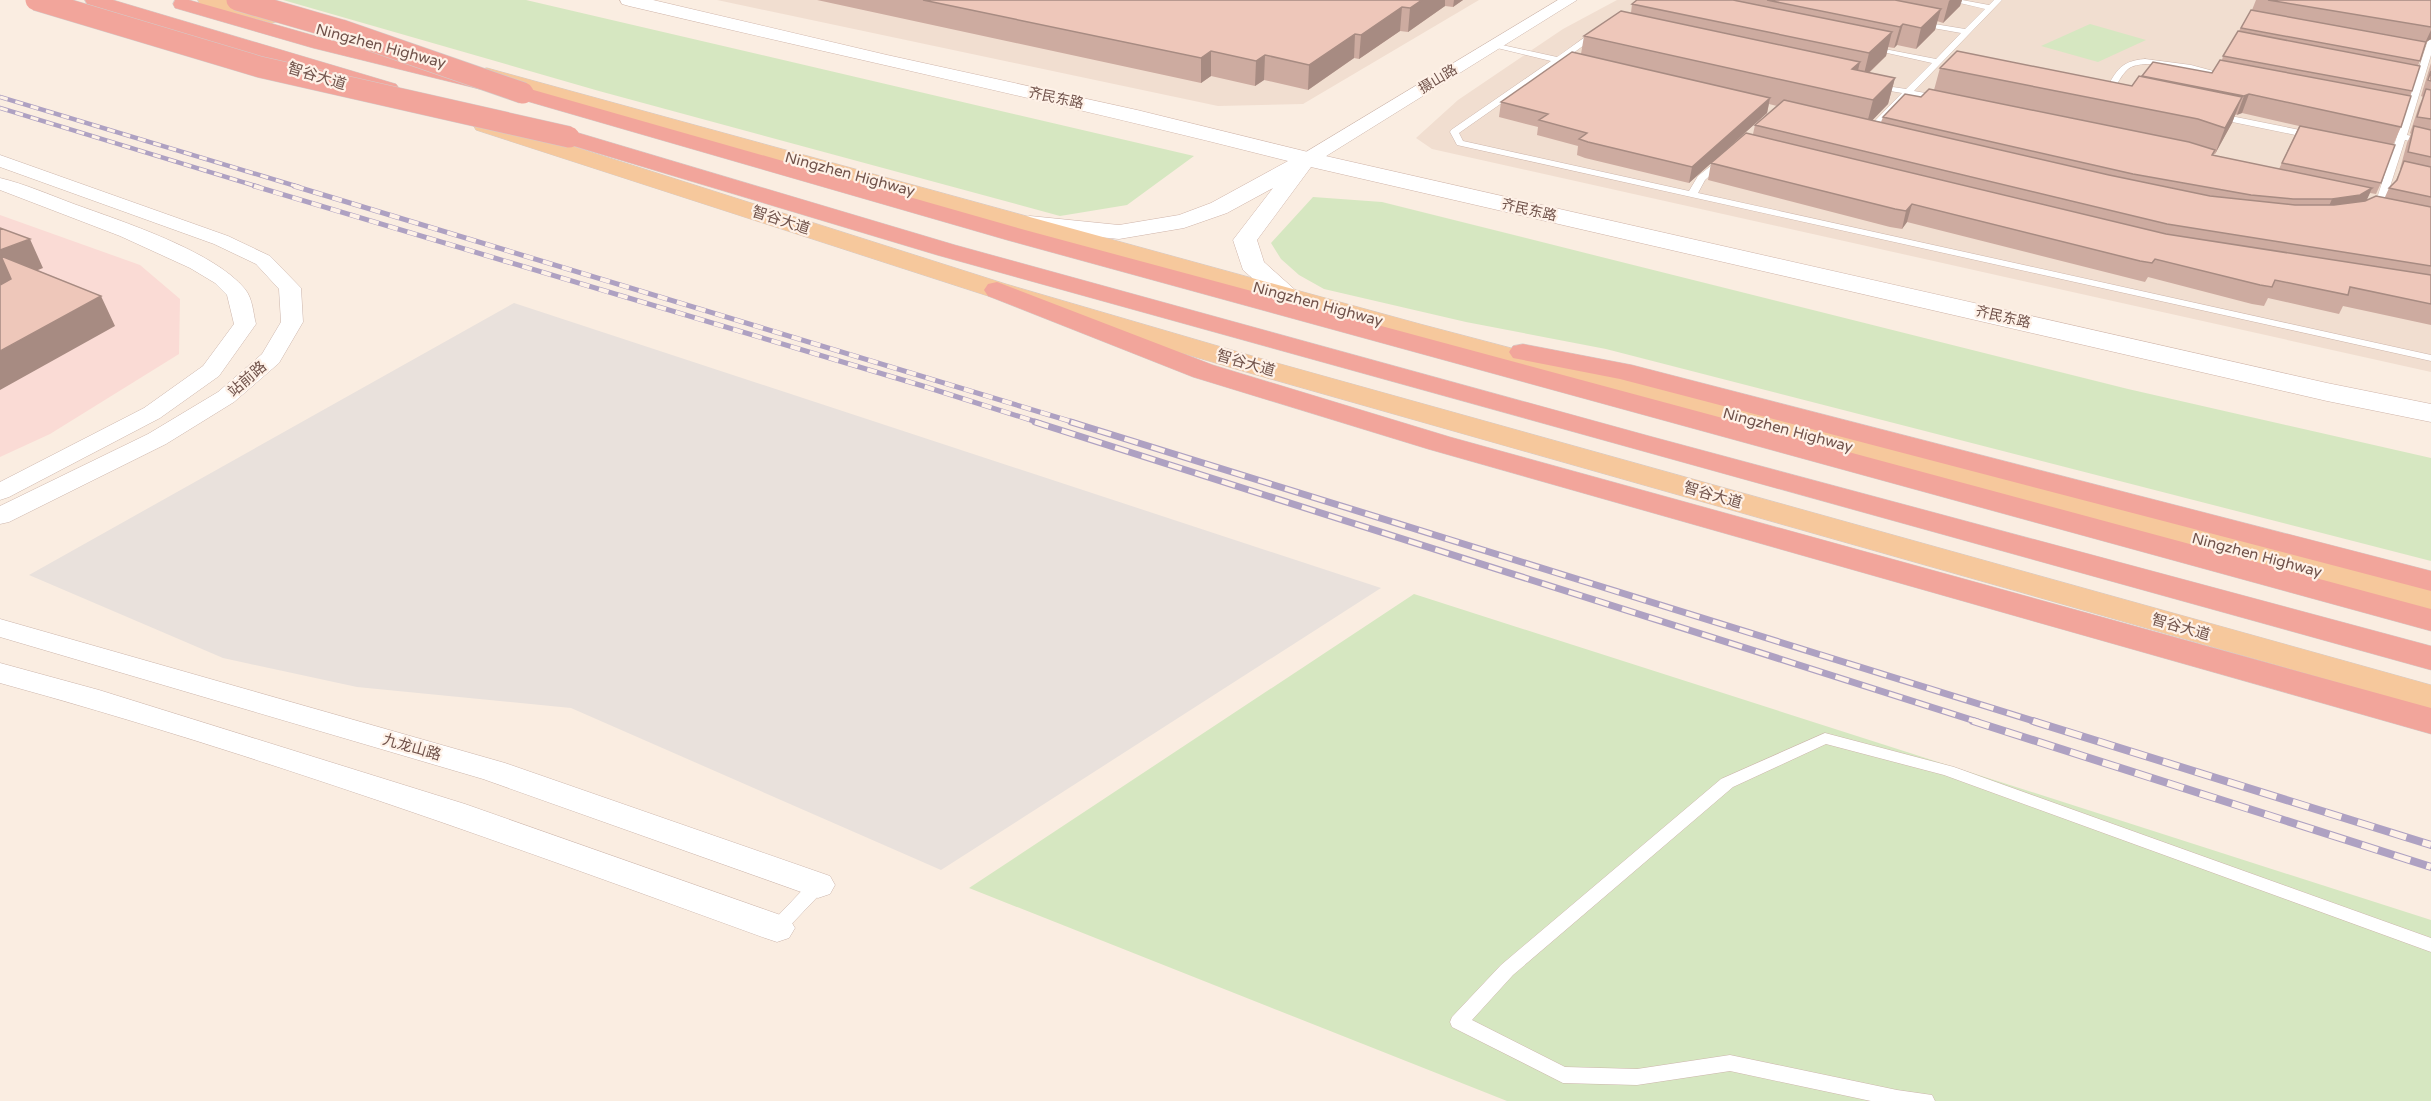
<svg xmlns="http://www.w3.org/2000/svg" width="2431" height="1101" viewBox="0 0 2431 1101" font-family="'Varela Round','Noto Sans SC',sans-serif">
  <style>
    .residential { fill: #f1ded0 }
    .commercial { fill: #fadbd5 }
    .industrial { fill: #e9e1dc }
    .green { fill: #d6e7c1 }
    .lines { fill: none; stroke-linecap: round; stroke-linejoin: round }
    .lane-casing { stroke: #cdb6ac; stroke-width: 1 }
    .street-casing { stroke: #cdb6ac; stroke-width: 1 }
    .secondary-casing { stroke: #cfb4a9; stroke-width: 1 }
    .primary-casing { stroke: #d4cbc9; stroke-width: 1 }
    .highway-casing { stroke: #d4cbc9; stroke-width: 1 }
    .lane { fill: #fff; fill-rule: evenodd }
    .street { fill: #fff; fill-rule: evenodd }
    .secondary { fill: #fff; fill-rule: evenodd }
    .primary { fill: #f6c89c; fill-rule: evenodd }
    .highway { fill: #f2a59b; fill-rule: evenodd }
    .rail-far3-casing { stroke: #aea1c2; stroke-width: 4.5 }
    .rail-far2-casing { stroke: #aea1c2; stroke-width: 5 }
    .rail-far1-casing { stroke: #aea1c2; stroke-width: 7 }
    .rail-casing { stroke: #aea1c2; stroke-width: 8 }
    .rail-far3 { stroke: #fef1e7; stroke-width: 3; stroke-dasharray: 8; stroke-linecap: butt }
    .rail-far2 { stroke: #fef1e7; stroke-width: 4; stroke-dasharray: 10; stroke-linecap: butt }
    .rail-far1 { stroke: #fef1e7; stroke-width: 4.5; stroke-dasharray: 14; stroke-linecap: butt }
    .rail { stroke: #fef1e7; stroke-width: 6; stroke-dasharray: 17; stroke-linecap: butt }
    .highway-bridge-casing { stroke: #d4cbc9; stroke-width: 22; stroke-linecap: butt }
    .highway-bridge { stroke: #f2a59b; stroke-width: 21 }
    .wall { fill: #cdaba0; fill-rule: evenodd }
    .shaded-wall { fill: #a78b82 }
    .building { fill: #eec7ba; stroke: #a78b82; stroke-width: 1.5 }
    .labels { text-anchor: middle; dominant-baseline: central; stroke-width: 4.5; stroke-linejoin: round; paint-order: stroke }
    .far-street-label { font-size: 14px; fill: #70524a; stroke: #fef1e7 }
    .street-label { font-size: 15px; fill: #70524a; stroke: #fef1e7 }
  </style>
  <rect width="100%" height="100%" fill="#faede1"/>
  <path class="residential" d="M717 0H1479L1303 104 1218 106Z
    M1617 0H2431V372L1432 149 1416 138 1458 100 1563 29Z"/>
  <path class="commercial" d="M0 215 140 265 180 299 179 354 50 434 0 457Z"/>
  <path class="industrial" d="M514 303 1381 588 941 870 571 708 357 687 223 658 29 575Z"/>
  <path class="green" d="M283 0H526L1194 156 1127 205 1060 216 599 91Z
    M2090 24 2146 40 2098 62 2041 46Z
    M1313 197 1382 202 2128 389 2431 458V561L1606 349 1466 322 1324 289 1299 275 1281 259 1271 243Z
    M1414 594 2431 920V1101H1507L969 888Z"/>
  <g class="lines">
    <defs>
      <path id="lane" d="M1947 0H1962L1989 5 1994 0H2002L1914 91 1942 96V100L1910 95 1872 134H1866V130L1902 93 1873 88V84L1906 89 1932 63 1865 48 1869 46 1936 59 1961 33 1916 25V21L1965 29 1985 9Z
        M1595 30 1602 32 1565 59 1567 61 1566 63H1559L1459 133 1463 141 1689 191 1698 176 1722 157 1727 160 1705 180 1698 193 2431 355V361L1457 145 1450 132 1451 130 1551 61 1493 47V43L1557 57Z
        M2428 40H2431V55L2407 135 2431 140V146L2405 140 2387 196 2371 211H2365V207L2378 195Z
        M2145 59 2191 65 2232 76 2228 79C2207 74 2145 55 2128 69 2121 75 2117 85 2112 92L2116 95 2115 97 2104 96 2103 94C2116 73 2118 61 2145 59Z
        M2216 113 2315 133 2320 136 2315 139 2213 118V114Z
        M1825 733 1954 767 2431 938V952L1944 775 1826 744 1733 787 1513 975 1472 1020 1565 1067 1637 1069 1730 1055 1897 1090 1932 1095 1935 1101H1871L1730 1071 1637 1085 1563 1083 1452 1027 1450 1022 1452 1017 1501 965 1721 779Z
        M818 878 824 880 827 885 824 890 783 933 777 935 771 933 768 928 771 923 812 880Z"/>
      <path id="street" d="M1558 0H1577L1315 163H1301L1299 159 1301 155Z
        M0 155 228 236 270 256 301 288 303 322 279 363 234 402 166 444 9 522 0 524V506L148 434 218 392 262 354 281 322 279 289 256 264 214 244 0 167Z
        M0 178C25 184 50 195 74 204 121 221 214 251 245 289 253 299 253 313 256 324L219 376 160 418 9 497 0 500V482L144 408 203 366 234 324 227 295 215 283 190 268 120 236 0 190Z
        M0 619 505 763 830 876 835 885 830 894 818 898 483 779 0 637Z
        M0 663 99 690 465 804 789 918 795 928 789 938 777 942 765 938C512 846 259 754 0 683Z"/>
      <path id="secondary" d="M620 0H653L887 55 1137 110 1308 152 2327 383 2431 404V422L2327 401 1311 167 1257 240 1264 262 1303 297 1299 303 1290 305 1281 303 1243 270 1233 240 1273 188 1227 213 1184 228 1119 239 1030 230 1021 228 1018 223 1021 218 1030 216 1119 225 1179 215 1211 203 1288 161C1069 105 849 58 629 6L622 4Z"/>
      <path id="primary" d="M198 0H229L279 13 281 17 279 21 272 23 200 4Z
        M487 68 1420 324 2431 590V612L1400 336 480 78 477 74 480 70Z
        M484 118 1006 284 1266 360 2431 685V709L1246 372 988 296 476 130 473 125 476 120Z"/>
      <path id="highway" d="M85 0H113L396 84 399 88 396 92 389 94 382 92 275 62 87 4Z
        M175 0H189L326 39 530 89 1025 230 2431 609V631L1007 240 516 98 313 48 175 8 173 4Z
        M535 120 955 245 1649 436 2431 646V670L937 255 527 132 524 127 527 122Z
        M997 282 1213 365 1450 437 2431 708V734L1428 449 1193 377 988 296 984 290 988 284Z
        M1523 344 1632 365 2431 571V591L1620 379 1513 358 1509 352 1513 346Z"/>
    </defs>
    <use href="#lane" class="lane-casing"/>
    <use href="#street" class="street-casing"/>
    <use href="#secondary" class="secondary-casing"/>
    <use href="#primary" class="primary-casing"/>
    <use href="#highway" class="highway-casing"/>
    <use href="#lane" class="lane"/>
    <use href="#street" class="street"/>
    <use href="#secondary" class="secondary"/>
    <use href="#primary" class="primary"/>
    <use href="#highway" class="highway"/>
    <defs>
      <path id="rail-far3" d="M0 97 299 187
        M0 108 259 187"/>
      <path id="rail-far2" d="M254 186 923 386 1040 423
        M294 186 1076 423"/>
      <path id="rail-far1" d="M1035 422 1978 722
        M1071 422 2037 722"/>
      <path id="rail" d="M1973 721 2431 867
        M2033 721 2431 845"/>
    </defs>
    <use href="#rail-far3" class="rail-far3-casing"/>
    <use href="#rail-far2" class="rail-far2-casing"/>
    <use href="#rail-far1" class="rail-far1-casing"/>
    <use href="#rail" class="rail-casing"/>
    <use href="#rail-far3" class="rail-far3"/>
    <use href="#rail-far2" class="rail-far2"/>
    <use href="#rail-far1" class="rail-far1"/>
    <use href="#rail" class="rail"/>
    <defs>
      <path id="highway-bridge" d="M36 0 260 67 569 137
        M237 0 341 30 523 93"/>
    </defs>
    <use href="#highway-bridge" class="highway-bridge-casing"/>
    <use href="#highway-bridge" class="highway-bridge"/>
  </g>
  <path class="wall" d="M817 0H1463L1453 7 1445 6 1408 32 1400 31 1359 59 1354 58 1308 90 1264 80 1255 86 1211 76 1201 83Z
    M1637 0H1962L1960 6 1943 23 1937 21 1935 30 1916 49 1897 45 1894 48 1888 47 1886 56 1869 73 1895 78 1888 104 1872 120 1881 122 1883 117 1934 90 1940 68 2132 86 2142 76 2212 73 2222 60 2223 56 2252 10 2256 0H2431V39L2426 42 2418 66 2412 91 2401 127 2393 145 2381 183 2376 194 2370 193 2366 200 2385 197 2389 188 2395 182 2401 169H2400L2407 143 2411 134 2410 133 2419 106 2423 97 2421 96 2431 63V325L2343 306 2339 314 2268 298 2264 306 2252 304 2148 277 2145 282 2133 279 1907 222 1902 229 1890 227 1708 180 1711 163 1753 134 1755 125 1777 106 1769 104 1767 113 1689 183 1585 158 1577 155 1578 146 1537 135 1538 127 1499 117 1501 102 1581 54 1584 36 1631 13 1632 4ZM2242 113 2299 126 2279 169 2213 155 2214 154H2215L2232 123 2235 115Z"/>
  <path class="shaded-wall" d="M1422 0H1445V6L1408 32 1410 8Z
    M1454 0H1463L1453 7Z
    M1950 0H1962L1960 6 1943 23 1949 1Z
    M1402 7 1400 31 1359 59 1361 35Z
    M1941 9 1935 30 1916 49 1921 28Z
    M1903 24 1897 45 1894 48 1900 27Z
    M2431 30V39L2425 43Z
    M1892 32 1886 56 1863 78 1869 53Z
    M1355 34 1354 58 1308 90 1309 65Z
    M1211 51V76L1201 83V58Z
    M1265 55 1264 80 1255 86 1256 61Z
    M1860 62 1854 87 1852 69Z
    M1895 78 1888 104 1866 127 1873 100Z
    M2249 94 2242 113 2237 115 2244 96Z
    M2242 97 2232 123 2215 154 2225 128Z
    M1770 98 1767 113 1689 183 1692 167Z
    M2372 188 2366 202 2326 213 2332 199Z
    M1912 204 1907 222 1902 229 1906 211Z
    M30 239 43 268 0 285V250Z
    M101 296 115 326 0 390V351Z"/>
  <path class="building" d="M923 0H1422L1410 8 1402 7 1361 35 1355 34 1309 65 1265 55 1256 61 1211 51 1201 58Z
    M1637 0H1733L1892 32 1869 53 1632 4Z
    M1767 0H1895L1941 9 1921 28 1903 24 1900 27Z
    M2268 0H2431V27Z
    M2251 10 2426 42 2420 61 2241 28Z
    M1621 11 1860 62 1852 69 1895 78 1873 100 1584 36Z
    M2238 31 2420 66 2412 91 2223 56Z
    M1957 51 2132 86 2139 76 2242 97 2225 128 2198 119 1940 68Z
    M1572 52 1770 98 1692 167 1588 142 1579 139 1587 133 1539 120 1548 114 1501 102Z
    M2220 60 2411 96 2401 127 2249 94 2244 96 2142 76 2153 62 2212 73Z
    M2431 71V81L2428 80Z
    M1929 89 2189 142 2215 150 2212 155 2372 188 2360 195 2332 199H2293L2251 195 2133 174 1883 117 1905 94 1921 97Z
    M2426 89 2431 90V119L2417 117Z
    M1784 100 2109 175 2210 196 2295 205H2334L2365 201 2376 196 2431 207V266L2167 224 1755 125Z
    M2300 126 2395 145 2381 183 2282 163Z
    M2414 126 2431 130V157L2408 152Z
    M1746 133 2166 234 2431 275V304L2350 287 2348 295 2275 280 2272 287 2260 285 2155 259 2152 263 2140 261 1912 204 1906 211 1895 209 1711 163Z
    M2404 161 2431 167V197L2389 188 2397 180Z
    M0 228 30 239 0 250Z
    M1 256 101 296 0 351V285L11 279Z"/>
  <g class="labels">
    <g class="far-street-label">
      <text transform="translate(1438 79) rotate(-31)">摄山路</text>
      <text transform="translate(1056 98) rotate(12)">齐民东路</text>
      <text transform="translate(1529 210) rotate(13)">齐民东路</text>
      <text transform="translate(2003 317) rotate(13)">齐民东路</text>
    </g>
    <g class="street-label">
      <text transform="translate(381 46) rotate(15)">Ningzhen Highway</text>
      <text transform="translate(317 76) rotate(17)">智谷大道</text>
      <text transform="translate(850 174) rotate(15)">Ningzhen Highway</text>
      <text transform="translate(781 220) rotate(18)">智谷大道</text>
      <text transform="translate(1318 304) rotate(15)">Ningzhen Highway</text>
      <text transform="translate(1246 363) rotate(16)">智谷大道</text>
      <text transform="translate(247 379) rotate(-41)">站前路</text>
      <text transform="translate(1788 430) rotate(15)">Ningzhen Highway</text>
      <text transform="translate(1713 495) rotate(16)">智谷大道</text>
      <text transform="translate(2257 555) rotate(15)">Ningzhen Highway</text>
      <text transform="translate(2181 627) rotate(16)">智谷大道</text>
      <text transform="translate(412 747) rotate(16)">九龙山路</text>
    </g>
  </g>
</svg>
